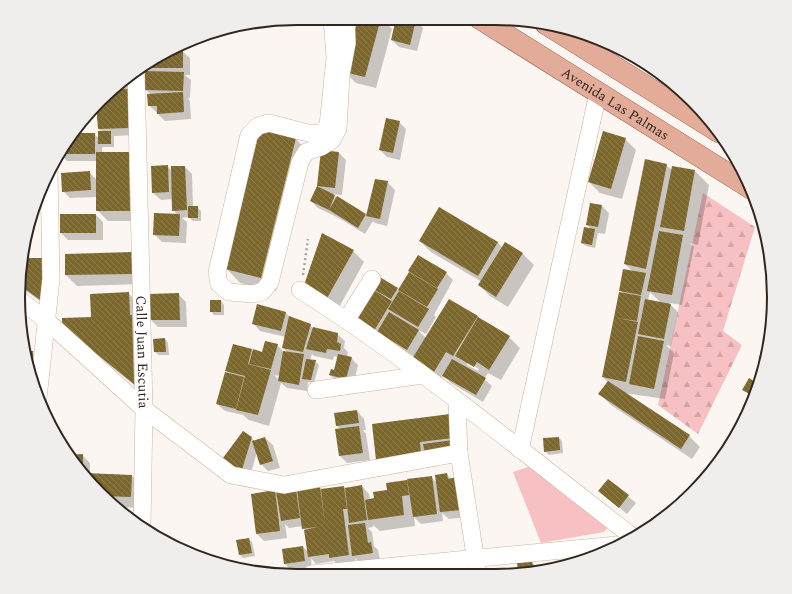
<svg xmlns="http://www.w3.org/2000/svg" width="792" height="594" viewBox="0 0 792 594" font-family="Spectral,serif">
  <style>
    .grass { fill: #f7c0c3 }
    .forest { fill: url(#forest-firs) }
    .shadow { fill: #0003; fill-rule: evenodd }
    .building { fill: url(#building-back-hatch) }
    .lines { fill: none; stroke-linecap: round; stroke-linejoin: round }
    .minor-casing { stroke: #ceb49d; stroke-width: 18 }
    .major-casing { stroke: #975942; stroke-width: 22 }
    .path { stroke: #a9a29c; stroke-width: 2.5; stroke-dasharray: 2 3; stroke-linecap: butt }
    .minor { stroke: #fff; stroke-width: 17 }
    .major { stroke: #e2ac99; stroke-width: 21 }
    .labels { text-anchor: middle; dominant-baseline: central; stroke-width: 4; stroke-linejoin: round; paint-order: stroke }
    .street-label { font-size: 14px; fill: #31271e; stroke: #fff }
    .rim { fill: none; stroke: #31271e; stroke-width: 2 }
  </style>
  <defs>
    <pattern id="forest-firs" width="22" height="20" patternUnits="userSpaceOnUse"><rect width="22" height="20" fill="#f7c0c3"/><path d="M5 1l3.5 6h-7zM16 11l3.5 6h-7z" fill="#d4a5a7"/></pattern>
    <pattern id="building-back-hatch" width="6" height="6" patternUnits="userSpaceOnUse"><rect width="6" height="6" fill="#7c672d"/><path d="M-1 5l2 2M0 0l6 6M5-1l2 2" fill="none" stroke="#8d7d51"/></pattern>
  </defs>
  <rect width="100%" height="100%" fill="#fbf6f1"/>
  <path class="grass" d="M534 465 608 527 604 532 541 543 513 472Z"/>
  <path class="forest" d="M703 193 755 227 723 331 742 345 698 434 658 405Z"/>
  <path class="shadow" d="M359 18H394L392 26 388 25 392 29 376 88 356 83 345 72Z
    M397 18H406L416 20 423 28 417 51 399 47 392 40Z
    M169 51H182L190 58V75H185L191 80 190 98H188L190 101 191 119 165 121 149 105 151 95 146 90 150 72 146 68V65L157 55Z
    M141 69 137 135 114 136V147H102V153H129L140 164V221H108L97 210V197L70 198 63 191 90 173 97 180V161H67L60 154 73 134H94L99 138 102 132 99 129 98 114H87Z
    M399 122 406 129 400 160 387 157 380 150Z
    M296 139 310 154 276 291 240 283 226 268Z
    M625 139 636 150 622 199 600 193 589 182Z
    M322 151 339 153 346 160 342 195 333 194 337 198 367 216 387 182 395 190 387 226 375 223 373 221 365 234 337 217 318 208 311 201 321 189 318 186Z
    M666 165 672 170 673 167 695 171 709 185 698 245 690 243 694 247 682 305 669 303 678 312 671 346 666 345 674 353 665 399 624 393 689 436 700 447 692 459 611 405 600 394 608 382 603 377 615 317 624 294 620 290 632 271 625 264ZM650 292 661 303 648 300Z
    M167 166 172 171 185 167 192 174 193 207H197L201 211V221H193L189 217 182 218 187 222 186 243 162 242 154 234 178 215 173 210V199L161 200 153 193Z
    M602 206 609 213 605 234 598 233 595 248 586 246 582 243 592 230 587 225Z
    M439 209 498 243 503 248 506 243 523 254 534 265 508 307 490 296 479 285 482 282 431 252 420 241Z
    M96 215 103 222V240H68L61 233Z
    M323 234 353 251 364 262 337 311 315 298Z
    M132 253 143 284 77 286 66 275Z
    M418 257 446 273 453 280 434 315 436 317 426 334 417 329 426 338 477 316 481 321 509 337 520 348 501 380 488 373 484 379 492 386 483 402 451 383 443 375 441 379 421 366 415 357 362 326 379 278 400 291ZM467 362 479 369 478 371 467 365Z
    M22 259 50 308 20 287Z
    M128 293 136 301 145 394 75 337 94 318Z
    M150 295H179L186 302 187 327H158L151 320Z
    M221 301 224 305V315H214L211 311Z
    M258 305 286 313 291 318 310 325 313 328 337 334 345 341 344 348 348 352 347 357 351 358 358 365 353 386 337 382 330 375 335 371 338 357 334 356 333 360 314 356 312 354 310 360 315 361 319 365 314 383 308 382 307 391 287 388 281 383 269 426 249 420 243 415 225 411 217 404 230 374 226 371 251 350 253 352 263 353 277 345 284 352 288 353 283 348 286 337 260 331 253 323ZM274 375 280 376 279 380Z
    M769 337H770L769 343 768 341Z
    M165 339 168 343 169 355H159L155 352Z
    M26 352H32L40 360V377H31Z
    M762 372 754 399 744 390 754 382Z
    M357 411 364 419 366 430H363L366 434 370 460 347 463 340 456V429L337 426Z
    M373 425 460 426 463 448 432 463Z
    M252 438 254 441 265 438 273 445 280 468 268 471 261 464 257 452 248 483 229 469Z
    M559 438 562 441 563 453 549 455 545 451Z
    M82 455 90 463V474L132 476 143 487 142 508 116 507 100 494 68 456Z
    M447 474 451 479 468 517 449 519 442 513 443 521 421 524 414 517 415 526 380 531 373 525V527L368 528 372 532 374 546 378 550 380 560 360 563 355 558 356 562 338 565 334 561 316 564 311 558 312 569 292 571 285 564 303 547 308 552 305 531 303 526 289 528 285 524 287 538 264 541 257 534 274 491 278 495V492L319 487 322 490 362 486 369 494 370 500 375 499 406 481 409 484 431 477 437 483Z
    M608 480 636 503 627 514 600 491Z
    M249 539 252 542 255 556 243 558 240 555Z
    M532 562 539 570V572L531 574H496V571L519 568Z
    M419 571 422 574H403Z"/>
  <path class="building" d="M358 18H381L365 77 344 72Z
    M396 18 416 20 410 45 391 40Z
    M171 50H183V68H145V66L157 55Z
    M145 71 184 72 183 91 145 90Z
    M116 89H130V128L98 129 96 105Z
    M183 92 184 112 157 114V106H148L147 94Z
    M386 118 400 121 393 153 379 150Z
    M260 129 296 138 261 278 225 269Z
    M98 131H111V144H98Z
    M603 131 626 138 611 189 588 182Z
    M74 133H95V154H60Z
    M321 150 339 152 335 188 317 186 335 195 329 210 310 201 317 186Z
    M96 152H129L130 211H96Z
    M645 159 667 164 646 269 624 264Z
    M168 165 169 192 152 193 151 166Z
    M171 166H185L187 210 172 211Z
    M672 166 695 170 684 231 660 227Z
    M90 171 91 190 62 192 61 173Z
    M375 179 388 181 380 219 366 216Z
    M337 196 366 214 358 228 329 210Z
    M590 203 602 205 598 227 586 225Z
    M188 206H198V218H188Z
    M439 207 498 242 478 276 419 241Z
    M154 213 180 214 179 236 153 235Z
    M60 214H96V233H60Z
    M584 227 595 229 592 245 581 243Z
    M659 231 683 235 672 295 647 291Z
    M322 233 354 250 326 300 303 288Z
    M505 242 523 253 496 297 478 285Z
    M132 252 133 274 65 275V254Z
    M418 255 447 272 437 288 408 271Z
    M22 258H43V302L21 286Z
    M623 269 646 273 641 295 619 291Z
    M409 272 438 289 427 307 398 290Z
    M378 276 398 288 391 299 371 288Z
    M372 289 392 301 374 331 354 319Z
    M399 291 429 309 418 327 388 309Z
    M129 292 130 315H132L134 384 62 326V318L91 317 90 294Z
    M619 292 641 296 637 321 617 318 638 322 626 382 602 377Z
    M179 293 180 320H150L149 294Z
    M449 299 478 316 453 356 446 352 434 372 412 359Z
    M645 299 671 304 664 339 638 334Z
    M210 300H221V312H210Z
    M257 304 286 312 281 331 252 324Z
    M389 312 419 330 407 350 377 332Z
    M289 316 311 324 303 352 282 348Z
    M478 317 510 336 489 370 477 362 474 367 455 356Z
    M313 327 338 333 337 342 341 344 340 351 327 349 326 353 306 349Z
    M638 336 664 341 654 389 629 384Z
    M165 338 166 352H154L153 339Z
    M265 341 278 344 271 369 249 364 253 349 262 352Z
    M233 344 252 349 245 376 225 371Z
    M26 351H33V370H30Z
    M283 351 304 354 299 385 278 381Z
    M338 354 352 357 346 379 329 375 331 369 334 370Z
    M306 359 316 360 311 380 302 379Z
    M452 359 486 378 476 395 442 376Z
    M248 364 271 370 258 415 236 410Z
    M760 370 763 371 755 397 742 390 749 378 754 381Z
    M225 372 244 377 236 409 216 404Z
    M608 381 690 435 681 449 598 394Z
    M357 410 359 423 336 426 334 413Z
    M450 414 453 438 420 442 421 453 376 460 372 424Z
    M359 426 363 453 339 456 335 429Z
    M243 431 252 437 240 476 220 462Z
    M265 437 273 461 260 465 252 441Z
    M559 437 560 450 544 452 543 438Z
    M453 440 454 451 425 456 423 444Z
    M83 454V474L67 455Z
    M85 473 132 475 131 497 102 496 85 476Z
    M447 473 448 479 457 477 462 510 440 512 435 475Z
    M432 476 437 514 413 517 407 479Z
    M608 479 629 495 619 508 598 491Z
    M407 480 409 495 402 496 404 515 368 520 365 500 374 498 373 492 387 490 386 483Z
    M362 485 367 520 349 523 345 488Z
    M320 486 325 525 321 489 344 486 347 509H343L349 555 329 558V554L308 557 304 530 317 527 302 529 297 490Z
    M296 489 300 518 281 521 276 491Z
    M275 490 280 531 256 534 251 494Z
    M365 523 368 543 371 542 373 553 352 556 348 525Z
    M249 538 252 553 239 555 236 540Z
    M303 546 305 561 284 564 282 549Z
    M532 561 534 573 518 574 517 563Z
    M517 568 518 574H495V571Z"/>
  <g class="lines">
    <defs>
      <g id="minor">
        <path d="M332 18 335 58 328 126 322 132 312 134 269 123 258 126 249 135 217 272 219 284 229 292 253 294 263 291 270 282 300 162 306 152 321 147 332 140 338 129 341 75 347 43 346 18"/>
        <path id="s1" d="M136 73 144 409 231 475 284 485 459 453"/>
        <path d="M300 290C417 364 524 453 633 537"/>
        <path d="M20 300 47 321 144 409 142 527"/>
        <path d="M347 319 372 279"/>
        <path d="M316 390 423 375"/>
        <path d="M38 398 51 279 49 170"/>
        <path d="M457 401 459 453 478 574"/>
        <path d="M520 450 598 93"/>
        <path d="M311 574 617 545"/>
      </g>
      <g id="major">
        <path id="s2" d="M479 18 752 189"/>
        <path d="M546 24 719 132"/>
      </g>
    </defs>
    <use href="#minor" class="minor-casing"/>
    <use href="#major" class="major-casing"/>
    <path class="path" d="M303 275 308 239"/>
    <use href="#minor" class="minor"/>
    <use href="#major" class="major"/>
  </g>
  <g class="labels">
    <g class="street-label">
      <text stroke="none"><textPath href="#s2" startOffset="161">Avenida Las Palmas</textPath></text>
      <text stroke="none"><textPath href="#s1" startOffset="279">Calle Juan Escutia</textPath></text>
    </g>
  </g>
  <path d="M0 0H792V594H0ZM297 25H495A272 272 0 0 1 767 297V297A272 272 0 0 1 495 569H297A272 272 0 0 1 25 297V297A272 272 0 0 1 297 25Z" fill="#efeeed" fill-rule="evenodd"/>
  <path class="rim" d="M297 25H495A272 272 0 0 1 767 297V297A272 272 0 0 1 495 569H297A272 272 0 0 1 25 297V297A272 272 0 0 1 297 25Z"/>
</svg>
